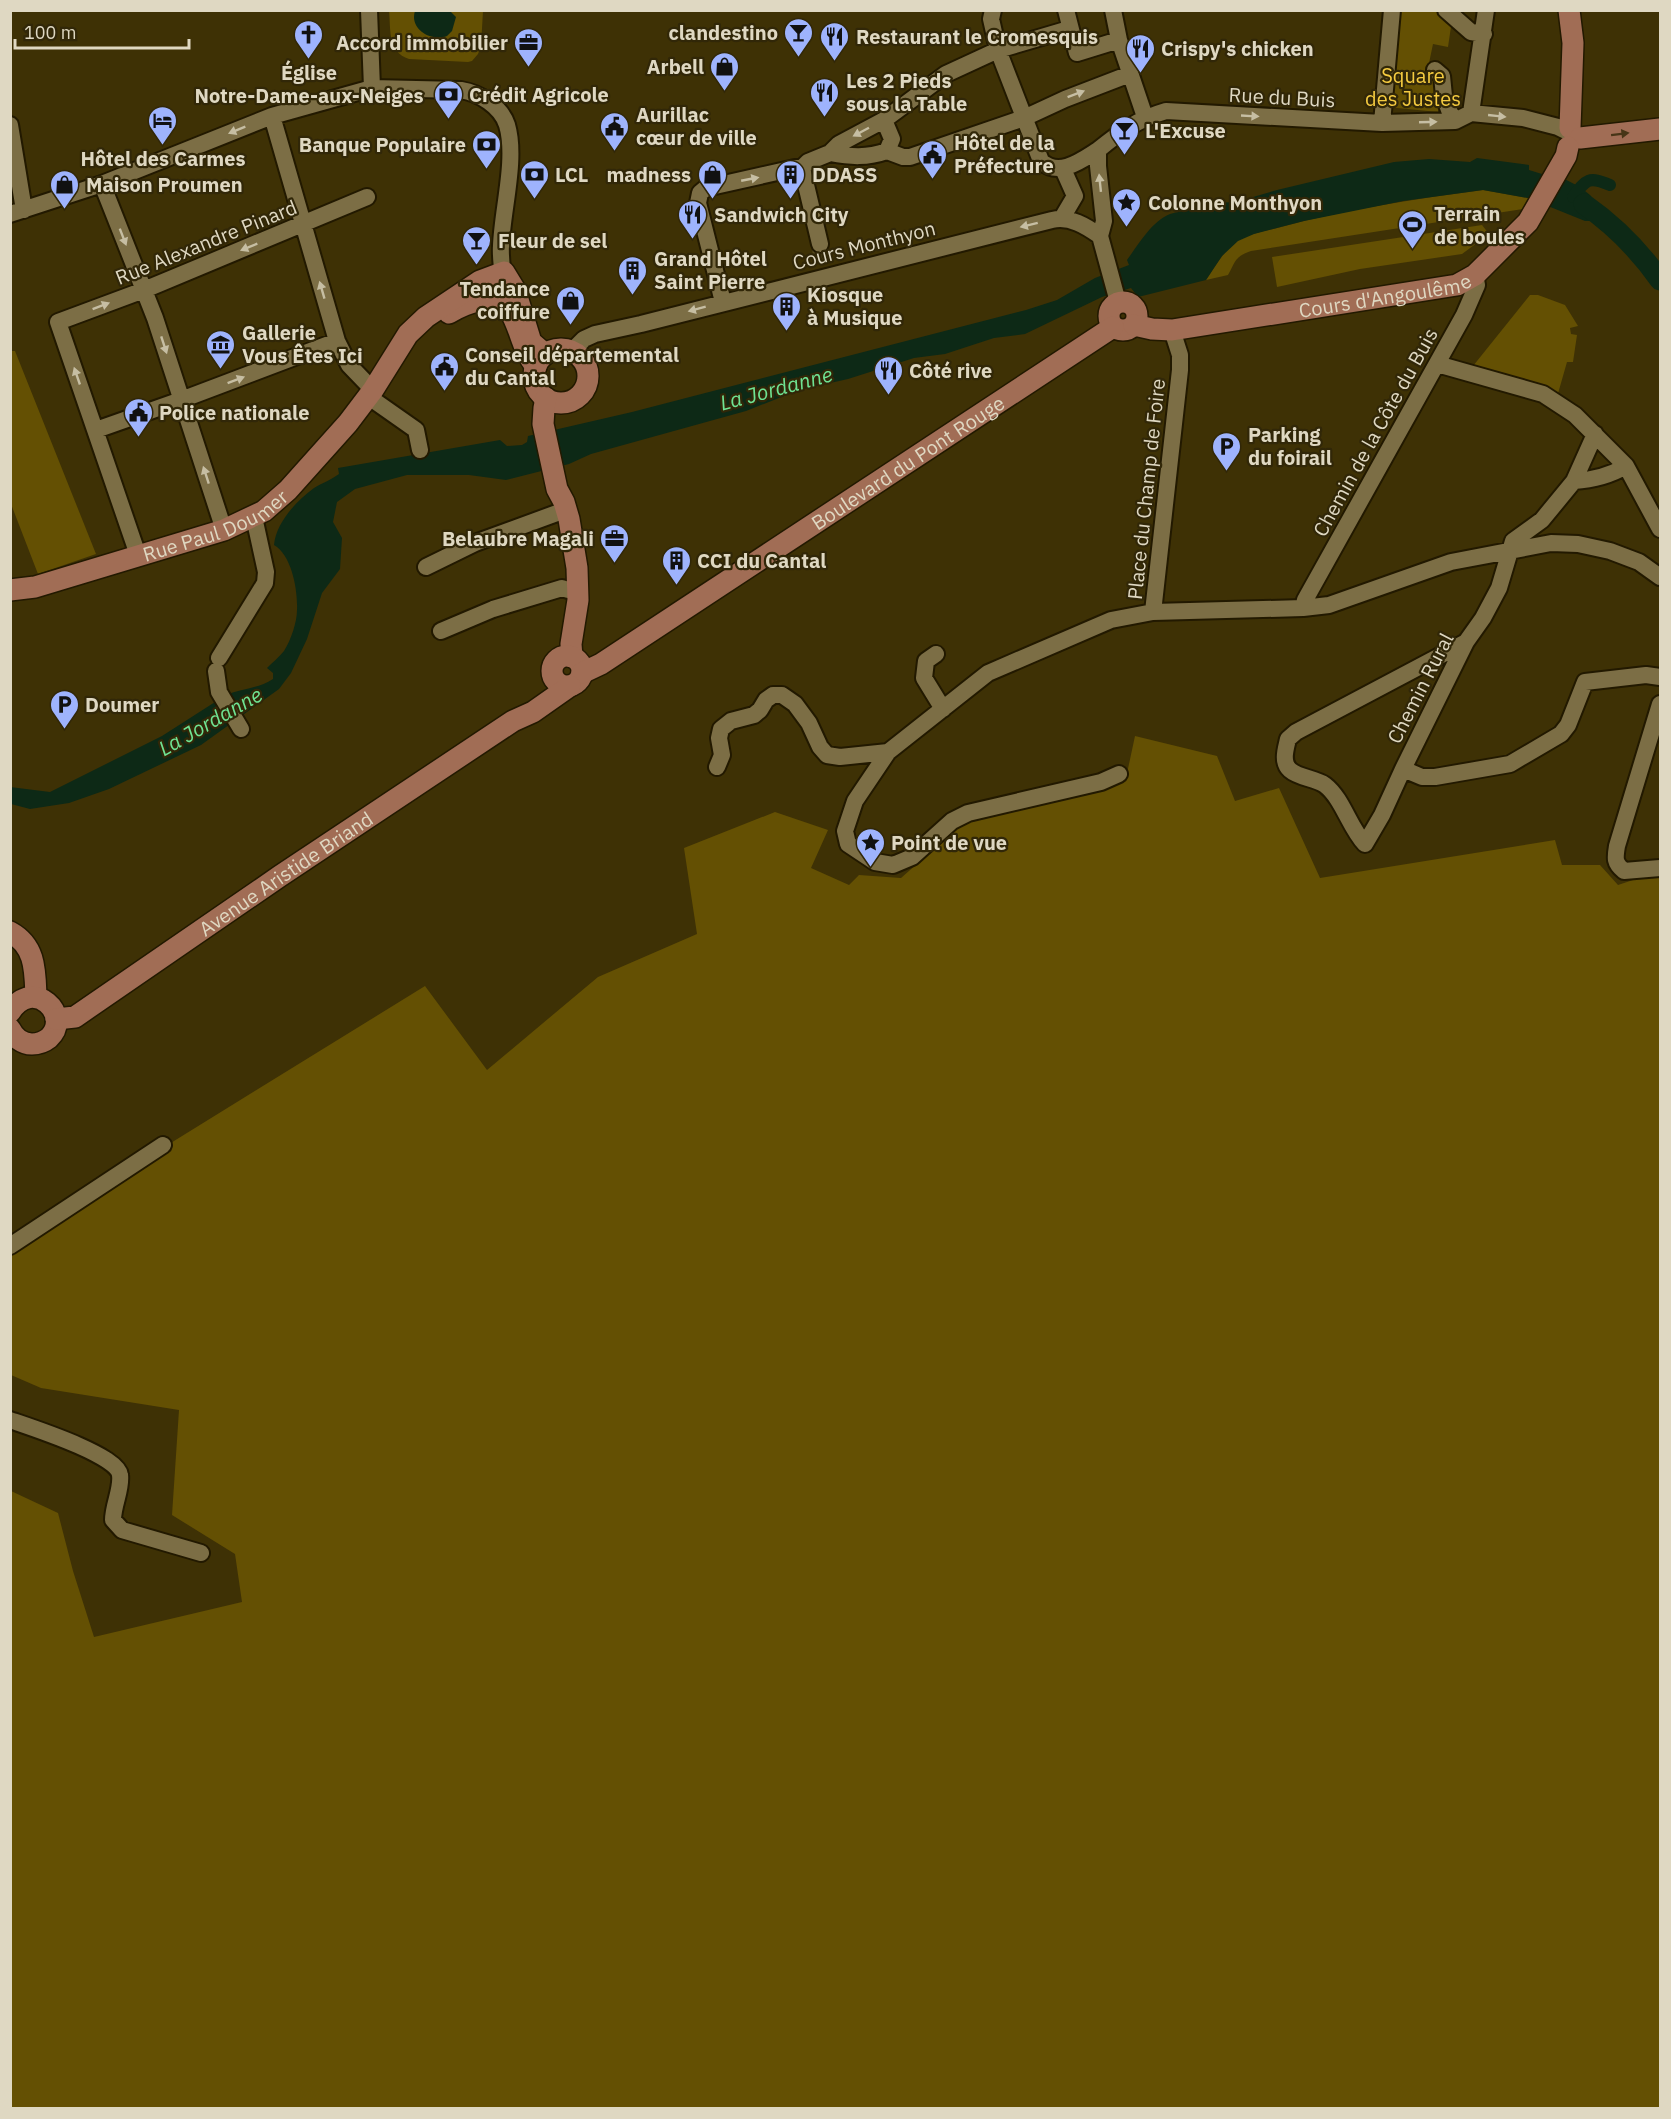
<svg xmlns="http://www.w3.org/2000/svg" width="1671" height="2119" viewBox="0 0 1671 2119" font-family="'IBM Plex Sans',sans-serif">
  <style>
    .green { fill: #645003 }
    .water { fill: #0d2916 }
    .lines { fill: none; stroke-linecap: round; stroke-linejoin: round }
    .canal { stroke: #0d2916; stroke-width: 12 }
    .river { stroke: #0d2916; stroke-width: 21 }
    .minor-tunnel { stroke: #564a21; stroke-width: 16; stroke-dasharray: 16 8; stroke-linecap: butt }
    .minor-casing { stroke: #221900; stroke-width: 20 }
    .major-casing { stroke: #221900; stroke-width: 24 }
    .minor { stroke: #7c6e45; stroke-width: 16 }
    .major { stroke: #a16d55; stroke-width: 21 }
    .oneway { fill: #c6bea3 }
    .oneway2 { fill: #473517 }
    .labels { text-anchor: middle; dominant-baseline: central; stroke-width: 4.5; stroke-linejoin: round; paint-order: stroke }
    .poi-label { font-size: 20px; font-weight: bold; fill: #dfd8c2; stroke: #312708; text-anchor: start }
    .park-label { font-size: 20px; fill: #f5cb40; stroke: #312708 }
    .street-label { font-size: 20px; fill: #dfd8c2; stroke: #312708 }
    .water-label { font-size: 21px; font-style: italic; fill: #6fe393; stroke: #312708 }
  </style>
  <rect width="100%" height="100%" fill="#3e3105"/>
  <path class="green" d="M389 11H483L481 46 478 54 472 61 468 62 409 59C387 52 391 30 389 11Z
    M1398 11H1442L1452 20 1448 47 1433 44 1428 68C1439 81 1440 96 1438 112L1387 107Z
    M1483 190 1528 198 1523 209 1251 251C1234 257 1236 261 1228 275L1206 280C1215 267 1224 250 1237 241 1250 233 1267 231 1281 227 1347 209 1415 199 1483 190Z
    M1482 225 1489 234 1462 254 1360 269 1277 287 1272 257Z
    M1530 295H1538L1565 305 1578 326 1570 328 1571 334 1577 335 1573 362H1567L1557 397 1469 371Z
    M11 351H15L96 554 38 574 11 504Z
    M1135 736 1217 756 1235 801 1279 788 1320 878 1555 840 1562 865H1600L1618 885 1660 871V2108H11V1491L58 1513 73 1571 94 1637 242 1602 235 1554 172 1515 179 1410 41 1388 11 1375V1252L174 1141 425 986 487 1070 598 977 697 934 684 848 775 812 828 830 811 868 849 885 859 875 901 878 961 825 1126 778Z"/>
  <path class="water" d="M415 11H450L456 17 452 31 447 36C431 42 409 29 415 11Z
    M1477 158 1529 165V170L1542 174 1547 170 1580 187 1590 195 1608 221H1585L1528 198 1483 190 1403 201 1304 221 1254 234 1238 241 1222 256 1206 280 1138 297 1131 288 1102 297 1025 334 994 338 945 354 914 358 848 379 799 390 746 411 591 454 569 464 506 480 469 475H407L355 489 337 502 333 522 342 538 340 569 322 593 307 639 291 673 279 689 201 745 109 789 69 803 30 809 11 804 10 787 50 792 162 736 226 695C242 688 258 689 273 679V673L267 668C272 663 279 657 284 651 291 640 297 622 297 610 298 591 292 555 274 545 276 523 296 501 314 488 322 483 331 480 339 474L338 468 500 440 507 446 522 445 527 442 528 436 632 412 1026 310 1057 300 1095 278 1129 265 1127 260C1138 245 1151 222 1170 214 1176 212 1183 211 1189 210L1188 204 1236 202 1277 190 1394 162 1429 159 1470 162Z"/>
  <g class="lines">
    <path class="canal" d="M1573 197C1586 179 1589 176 1610 185"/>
    <path class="river" d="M1584 204C1614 225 1639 250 1660 280"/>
    <path class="minor-tunnel" d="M820 244 821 260"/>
    <defs>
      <path id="minor" d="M369 10 372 88
        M993 10 991 19 998 50 1041 161C1059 178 1082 160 1098 150
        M1066 10 1077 53 1119 40
        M1113 10 1119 40 1145 117
        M1446 10 1471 32 1484 34
        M1435 70 1442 76 1444 96 1453 121
        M1471 113 1486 10
        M272 116 337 341 349 365 373 390
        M1382 123 1392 10
        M10 125 24 210
        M887 151 903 157H910L1024 118 1065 99 1130 74
        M830 153C851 157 867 158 887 151L892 139 884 120
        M802 168 820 244
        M102 184 155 318 224 530
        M700 193 706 188 795 168H802L808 162 830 153 839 144 884 120 946 74 998 50 1069 29
        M700 193 698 203 723 302
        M10 214 102 184 272 116 372 88 461 90C479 93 501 106 507 125 517 159 502 211 501 246 500 258 503 271 503 284
        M1062 218 1075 196 1063 169
        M1118 302 1100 236 1104 221 1098 166V150C1120 132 1138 119 1166 111L1382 123 1455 121 1471 113 1523 118 1558 127 1564 130
        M1172 330 1180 355V370L1153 612 1303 608 1329 605 1451 562 1551 543 1578 544 1610 551 1639 562 1660 577
        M572 351 584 339 595 334 641 324 1052 220C1070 216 1086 226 1100 236
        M1437 364 1543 394 1575 415 1626 466 1660 529
        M369 397 416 430 420 450
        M96 430 181 400 337 341
        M1595 434 1574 481C1592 480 1611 475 1626 466
        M138 555 58 322 144 290 367 197
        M426 567 475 543 557 513
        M1303 608 1305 600 1464 315 1477 285 1475 275
        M441 631 493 609 562 588 568 590
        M1466 642 1296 732 1288 739C1286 748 1281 762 1290 770 1299 778 1315 778 1325 785 1343 799 1349 827 1365 844L1382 815 1403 769 1466 642 1483 618 1499 588 1513 541 1542 520 1574 481
        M936 654 926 661 924 678 943 709
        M219 658 265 583 266 572 254 517
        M216 671 219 692 241 729
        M1660 704 1617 846C1615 858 1614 863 1624 871L1660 868
        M888 752 855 801 845 831 848 844 875 862 893 865 912 857 952 821 968 813 1101 782 1119 774
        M717 767 722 755 719 738 721 729 731 721 754 715 760 710 766 700 773 695H782L795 704 809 723 820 747 827 755 840 757 888 752 988 673 1111 620 1153 612
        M1403 769 1422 777H1435L1510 764 1561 734 1568 725 1585 682 1646 675 1660 677
        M10 1246 163 1145
        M10 1420C30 1427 118 1455 120 1475 122 1489 113 1505 113 1520L122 1530 201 1553"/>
      <g id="major">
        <path d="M1569 10 1573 43 1570 128"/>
        <path d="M1580 138 1660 129"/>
        <circle cx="1123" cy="316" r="14"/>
        <path d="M449 313C475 298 482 299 509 309 521 329 521 347 536 367"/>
        <path id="s1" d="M1134 325 1152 329 1172 330 1457 285 1475 275 1528 222 1566 156 1568 147"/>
        <circle cx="561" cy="376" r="27"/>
        <path d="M546 398 544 408 543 424 557 489 564 502 569 519 577 568 578 600 571 644 572 657"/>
        <path id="s2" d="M10 590 35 587 224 530 264 511 288 490 348 423 373 390 408 334 426 317 480 281 504 272 515 290 531 342 545 354"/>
        <circle cx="567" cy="671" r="15"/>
        <path id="s3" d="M582 673 601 664 1113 327"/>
        <path d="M10 932C36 946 35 971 36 997"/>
        <path d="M10 1012C33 976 73 1015 49 1038 44 1042 38 1044 32 1044 22 1044 14 1037 10 1029"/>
        <path id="s4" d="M56 1019 75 1017 280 876 513 721 533 712 570 686"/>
      </g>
    </defs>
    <use href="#minor" class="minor-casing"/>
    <use href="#major" class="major-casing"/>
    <use href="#minor" class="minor"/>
    <use href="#major" class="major"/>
  </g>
  <defs><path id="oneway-solid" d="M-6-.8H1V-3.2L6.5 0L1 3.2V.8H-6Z" transform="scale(1.5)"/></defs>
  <g class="oneway">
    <use href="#oneway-solid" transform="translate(1076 94) rotate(-21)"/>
    <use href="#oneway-solid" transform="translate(1250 116) rotate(3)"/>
    <use href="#oneway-solid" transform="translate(1497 116) rotate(6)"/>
    <use href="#oneway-solid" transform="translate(1428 122) rotate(-2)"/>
    <use href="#oneway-solid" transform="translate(237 130) rotate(158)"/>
    <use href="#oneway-solid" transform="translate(861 132) rotate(152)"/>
    <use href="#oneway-solid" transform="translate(750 179) rotate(-11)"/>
    <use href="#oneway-solid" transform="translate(1100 183) rotate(-96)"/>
    <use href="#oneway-solid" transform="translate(1029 225) rotate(166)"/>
    <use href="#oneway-solid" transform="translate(123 237) rotate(69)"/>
    <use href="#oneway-solid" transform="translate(249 247) rotate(158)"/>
    <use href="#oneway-solid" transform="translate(322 290) rotate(-106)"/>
    <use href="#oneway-solid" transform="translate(101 306) rotate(-21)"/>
    <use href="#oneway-solid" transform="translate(697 309) rotate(165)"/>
    <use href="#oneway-solid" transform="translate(164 345) rotate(72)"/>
    <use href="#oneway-solid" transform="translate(77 376) rotate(-109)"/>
    <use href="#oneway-solid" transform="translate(236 380) rotate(-21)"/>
    <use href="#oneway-solid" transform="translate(206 475) rotate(-108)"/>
  </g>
  <use class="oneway2" href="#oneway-solid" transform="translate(1620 134) rotate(-7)"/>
  <defs>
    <symbol id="bar-pin" viewBox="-11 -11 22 30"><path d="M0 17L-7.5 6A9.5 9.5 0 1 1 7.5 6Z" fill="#9eb3fd" stroke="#312708"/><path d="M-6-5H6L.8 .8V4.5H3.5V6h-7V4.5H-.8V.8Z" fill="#111"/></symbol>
    <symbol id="church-pin" viewBox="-11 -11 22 30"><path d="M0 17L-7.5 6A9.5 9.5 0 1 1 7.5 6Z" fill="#9eb3fd" stroke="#312708"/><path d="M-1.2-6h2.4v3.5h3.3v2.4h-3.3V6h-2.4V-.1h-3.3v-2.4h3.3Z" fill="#111"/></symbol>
    <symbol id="restaurant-pin" viewBox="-11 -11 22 30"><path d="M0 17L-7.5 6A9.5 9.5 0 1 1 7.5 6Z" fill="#9eb3fd" stroke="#312708"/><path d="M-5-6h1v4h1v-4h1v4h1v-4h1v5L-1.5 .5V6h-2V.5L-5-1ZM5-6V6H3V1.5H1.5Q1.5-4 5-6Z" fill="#111"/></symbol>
    <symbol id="office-pin" viewBox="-11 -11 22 30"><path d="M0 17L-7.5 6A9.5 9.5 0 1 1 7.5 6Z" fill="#9eb3fd" stroke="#312708"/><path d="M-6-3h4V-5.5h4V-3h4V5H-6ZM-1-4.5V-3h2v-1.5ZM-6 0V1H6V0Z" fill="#111"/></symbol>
    <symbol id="shop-pin" viewBox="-11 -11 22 30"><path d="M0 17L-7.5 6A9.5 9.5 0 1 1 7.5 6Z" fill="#9eb3fd" stroke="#312708"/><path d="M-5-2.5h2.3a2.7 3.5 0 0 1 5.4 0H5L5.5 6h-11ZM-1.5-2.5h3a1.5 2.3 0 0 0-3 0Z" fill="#111"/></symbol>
    <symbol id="bank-pin" viewBox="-11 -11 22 30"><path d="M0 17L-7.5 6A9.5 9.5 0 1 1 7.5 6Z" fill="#9eb3fd" stroke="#312708"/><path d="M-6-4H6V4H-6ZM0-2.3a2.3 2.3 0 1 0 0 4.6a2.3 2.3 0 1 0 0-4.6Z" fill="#111"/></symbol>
    <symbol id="hotel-pin" viewBox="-11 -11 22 30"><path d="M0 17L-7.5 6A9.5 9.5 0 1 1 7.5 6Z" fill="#9eb3fd" stroke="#312708"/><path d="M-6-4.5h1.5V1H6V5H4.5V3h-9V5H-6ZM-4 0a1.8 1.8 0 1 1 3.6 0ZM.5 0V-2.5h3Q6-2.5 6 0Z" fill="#111"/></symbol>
    <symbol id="civic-pin" viewBox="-11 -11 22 30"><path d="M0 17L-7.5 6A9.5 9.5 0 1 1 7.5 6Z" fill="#9eb3fd" stroke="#312708"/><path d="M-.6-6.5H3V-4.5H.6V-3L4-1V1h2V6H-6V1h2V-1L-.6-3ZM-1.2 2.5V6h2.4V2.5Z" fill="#111"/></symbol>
    <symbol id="building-pin" viewBox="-11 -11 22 30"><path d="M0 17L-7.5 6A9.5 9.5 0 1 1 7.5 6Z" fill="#9eb3fd" stroke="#312708"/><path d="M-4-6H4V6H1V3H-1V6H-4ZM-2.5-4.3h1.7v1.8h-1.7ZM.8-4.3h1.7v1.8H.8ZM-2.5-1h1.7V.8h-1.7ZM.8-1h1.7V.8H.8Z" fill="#111"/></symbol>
    <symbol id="sight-pin" viewBox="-11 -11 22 30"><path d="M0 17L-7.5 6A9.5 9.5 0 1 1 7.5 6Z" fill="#9eb3fd" stroke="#312708"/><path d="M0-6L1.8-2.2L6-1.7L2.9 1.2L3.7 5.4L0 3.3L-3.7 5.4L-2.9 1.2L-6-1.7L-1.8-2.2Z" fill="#111"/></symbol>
    <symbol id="stadium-pin" viewBox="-11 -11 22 30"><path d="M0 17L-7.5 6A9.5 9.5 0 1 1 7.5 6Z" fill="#9eb3fd" stroke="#312708"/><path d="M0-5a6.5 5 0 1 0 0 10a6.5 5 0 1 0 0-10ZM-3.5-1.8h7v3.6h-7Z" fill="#111"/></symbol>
    <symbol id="museum-pin" viewBox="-11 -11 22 30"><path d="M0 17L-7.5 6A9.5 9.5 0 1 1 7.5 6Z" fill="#9eb3fd" stroke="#312708"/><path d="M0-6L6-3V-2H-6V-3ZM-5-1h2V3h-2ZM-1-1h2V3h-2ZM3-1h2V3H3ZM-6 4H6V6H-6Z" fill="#111"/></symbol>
    <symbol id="parking-pin" viewBox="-11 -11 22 30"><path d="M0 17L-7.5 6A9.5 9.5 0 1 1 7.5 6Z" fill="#9eb3fd" stroke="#312708"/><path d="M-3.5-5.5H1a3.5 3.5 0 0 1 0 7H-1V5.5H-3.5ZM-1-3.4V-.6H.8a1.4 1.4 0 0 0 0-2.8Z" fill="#111"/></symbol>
  </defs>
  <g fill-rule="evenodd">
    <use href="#bar-pin" x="782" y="16" width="33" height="45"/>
    <use href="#church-pin" x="292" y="18" width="33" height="45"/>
    <use href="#restaurant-pin" x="818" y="20" width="33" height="45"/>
    <use href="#office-pin" x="512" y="26" width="33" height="45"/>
    <use href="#restaurant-pin" x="1124" y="32" width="33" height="45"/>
    <use href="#shop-pin" x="708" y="50" width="33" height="45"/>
    <use href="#restaurant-pin" x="808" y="76" width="33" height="45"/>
    <use href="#bank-pin" x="432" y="78" width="33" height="45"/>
    <use href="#hotel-pin" x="146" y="104" width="33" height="45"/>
    <use href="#civic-pin" x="598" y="110" width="33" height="45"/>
    <use href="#bar-pin" x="1108" y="114" width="33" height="45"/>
    <use href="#bank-pin" x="470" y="128" width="33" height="45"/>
    <use href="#civic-pin" x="916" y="138" width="33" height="45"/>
    <use href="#bank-pin" x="518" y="158" width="33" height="45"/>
    <use href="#shop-pin" x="696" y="158" width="33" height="45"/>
    <use href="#building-pin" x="774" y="158" width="33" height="45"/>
    <use href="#shop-pin" x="48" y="168" width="33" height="45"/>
    <use href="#sight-pin" x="1110" y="186" width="33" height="45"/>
    <use href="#restaurant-pin" x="676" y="198" width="33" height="45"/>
    <use href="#stadium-pin" x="1396" y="208" width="33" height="45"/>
    <use href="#bar-pin" x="460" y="224" width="33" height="45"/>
    <use href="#building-pin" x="616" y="254" width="33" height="45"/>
    <use href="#shop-pin" x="554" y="284" width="33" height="45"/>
    <use href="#building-pin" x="770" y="290" width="33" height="45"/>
    <use href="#museum-pin" x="204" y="328" width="33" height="45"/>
    <use href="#civic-pin" x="428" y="350" width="33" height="45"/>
    <use href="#restaurant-pin" x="872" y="354" width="33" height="45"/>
    <use href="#civic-pin" x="122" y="396" width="33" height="45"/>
    <use href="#parking-pin" x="1210" y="430" width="33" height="45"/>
    <use href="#office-pin" x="598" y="522" width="33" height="45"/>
    <use href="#building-pin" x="660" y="544" width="33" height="45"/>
    <use href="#parking-pin" x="48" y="688" width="33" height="45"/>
    <use href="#sight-pin" x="854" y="826" width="33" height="45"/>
  </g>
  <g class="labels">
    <g class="poi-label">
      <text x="778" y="32" text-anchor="end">clandestino</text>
      <text x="856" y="36">Restaurant le Cromesquis</text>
      <text x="508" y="42" text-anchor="end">Accord immobilier</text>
      <text x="1161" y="48">Crispy's chicken</text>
      <text x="704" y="66" text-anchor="end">Arbell</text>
      <text x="309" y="72" text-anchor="middle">Église<tspan x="309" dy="23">Notre-Dame-aux-Neiges</tspan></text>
      <text x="846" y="80">Les 2 Pieds<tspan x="846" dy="23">sous la Table</tspan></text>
      <text x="469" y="94">Crédit Agricole</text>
      <text x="636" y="114">Aurillac<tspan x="636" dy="23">cœur de ville</tspan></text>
      <text x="1145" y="130">L'Excuse</text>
      <text x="954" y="142">Hôtel de la<tspan x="954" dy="23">Préfecture</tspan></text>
      <text x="466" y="144" text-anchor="end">Banque Populaire</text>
      <text x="163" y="158" text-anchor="middle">Hôtel des Carmes</text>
      <text x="555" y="174">LCL</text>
      <text x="691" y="174" text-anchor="end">madness</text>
      <text x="812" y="174">DDASS</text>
      <text x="86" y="184">Maison Proumen</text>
      <text x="1148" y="202">Colonne Monthyon</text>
      <text x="1434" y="213">Terrain<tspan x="1434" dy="23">de boules</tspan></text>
      <text x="714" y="214">Sandwich City</text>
      <text x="498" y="240">Fleur de sel</text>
      <text x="654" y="258">Grand Hôtel<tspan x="654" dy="23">Saint Pierre</tspan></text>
      <text x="550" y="288" text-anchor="end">Tendance<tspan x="550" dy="23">coiffure</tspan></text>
      <text x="807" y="294">Kiosque<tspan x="807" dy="23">à Musique</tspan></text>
      <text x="242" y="332">Gallerie<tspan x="242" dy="23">Vous Êtes Ici</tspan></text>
      <text x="465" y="354">Conseil départemental<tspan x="465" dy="23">du Cantal</tspan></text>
      <text x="909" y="370">Côté rive</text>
      <text x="159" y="412">Police nationale</text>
      <text x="1248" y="434">Parking<tspan x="1248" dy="23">du foirail</tspan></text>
      <text x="594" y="538" text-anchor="end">Belaubre Magali</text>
      <text x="697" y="560">CCI du Cantal</text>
      <text x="85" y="704">Doumer</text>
      <text x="891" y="842">Point de vue</text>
    </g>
    <g class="park-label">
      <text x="1413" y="75">Square<tspan x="1413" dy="23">des Justes</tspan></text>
    </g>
    <g class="street-label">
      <text transform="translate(1282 97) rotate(3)">Rue du Buis</text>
      <text transform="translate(206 242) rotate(-22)">Rue Alexandre Pinard</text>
      <text transform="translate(864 245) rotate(-14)">Cours Monthyon</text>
      <text stroke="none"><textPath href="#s1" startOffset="254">Cours d'Angoulême</textPath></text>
      <text transform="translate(1375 432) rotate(-61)">Chemin de la Côte du Buis</text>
      <text stroke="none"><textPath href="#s3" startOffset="388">Boulevard du Pont Rouge</textPath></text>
      <text transform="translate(1146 489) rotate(-84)">Place du Champ de Foire</text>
      <text stroke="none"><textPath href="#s2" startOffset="216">Rue Paul Doumer</textPath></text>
      <text transform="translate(1420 688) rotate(-63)">Chemin Rural</text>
      <text stroke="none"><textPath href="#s4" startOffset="274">Avenue Aristide Briand</textPath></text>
    </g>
    <g class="water-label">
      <text transform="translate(776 388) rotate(-15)">La Jordanne</text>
      <text transform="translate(210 721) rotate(-30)">La Jordanne</text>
    </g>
  </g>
  <rect width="1671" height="2119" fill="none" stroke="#dfd8c2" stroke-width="24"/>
  <path d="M15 39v9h174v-9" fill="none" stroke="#dfd8c2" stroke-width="3"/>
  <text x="24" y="39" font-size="18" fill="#dfd8c2" stroke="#312708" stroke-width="4.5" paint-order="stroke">100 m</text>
</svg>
